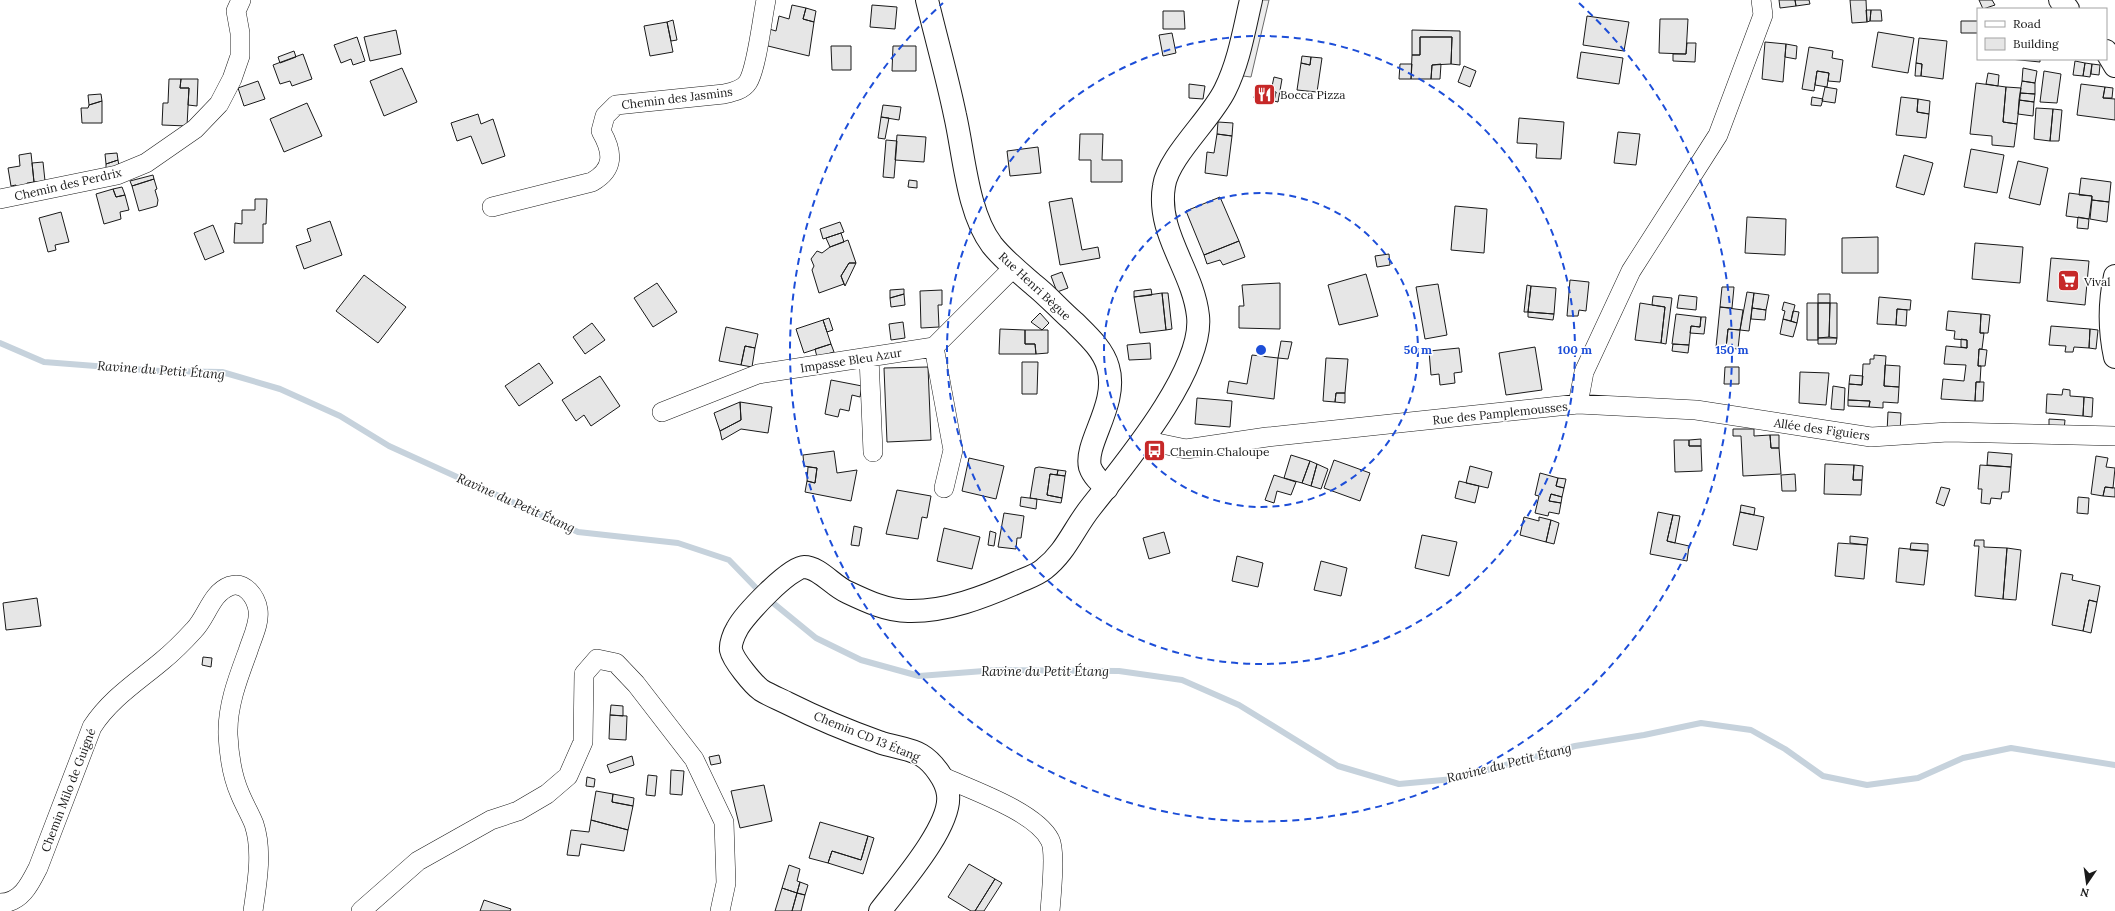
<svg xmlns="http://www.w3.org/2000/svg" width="2115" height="911" viewBox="0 0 2115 911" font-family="Lora,serif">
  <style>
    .parking { fill: #ededed; stroke: #6a6a6a }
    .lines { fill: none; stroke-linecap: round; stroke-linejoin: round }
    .stream { stroke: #c6d2dc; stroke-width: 6 }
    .building { fill: #e6e6e6; stroke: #1a1a1a }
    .minor-casing { stroke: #1a1a1a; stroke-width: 20 }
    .tertiary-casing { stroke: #1a1a1a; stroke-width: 24 }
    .secondary-casing { stroke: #1a1a1a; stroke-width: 24 }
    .minor { stroke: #fff; stroke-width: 19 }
    .tertiary { stroke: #fff; stroke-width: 22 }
    .secondary { stroke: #fff; stroke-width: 22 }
    .ring { fill: none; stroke: #1d4ed8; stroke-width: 2; stroke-dasharray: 7 5 }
    .labels { text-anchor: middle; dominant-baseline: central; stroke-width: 3; stroke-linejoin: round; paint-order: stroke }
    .poi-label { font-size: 12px; fill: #1a1a1a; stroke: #fff; text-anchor: start }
    .street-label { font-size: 12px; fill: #1a1a1a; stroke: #fff }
    .water-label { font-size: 13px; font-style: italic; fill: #1a1a1a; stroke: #fff }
    .centre { fill: #1d4ed8; stroke: #fff; stroke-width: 2 }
    .ring-label { font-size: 12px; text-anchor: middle; font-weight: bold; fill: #1d4ed8; stroke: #fff; stroke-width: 3; stroke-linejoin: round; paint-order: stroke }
  </style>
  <rect width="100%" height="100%" fill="#fff"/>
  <path class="parking" d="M1261 0H1269L1251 77 1243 76Z"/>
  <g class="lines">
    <path class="stream" d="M0 343 44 362 160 371 222 372 280 389 340 416 389 446 578 532 678 543 729 560 761 593 816 638 861 660 919 676 997 670 1119 671 1182 680 1239 705 1338 766 1399 784 1454 779 1575 746 1644 735 1701 723 1751 730 1785 749 1823 776 1867 785 1918 778 1963 758 2011 748 2115 765"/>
  </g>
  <path class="building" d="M1779 0H1795L1796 6 1780 8Z
    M1795 0H1809L1810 4 1796 6Z
    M1850 0H1866L1867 22 1852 23Z
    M1979 0H1992L1995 5 1983 9Z
    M792 5 806 8 803 19 814 22 809 56 768 46 766 44 769 29 776 31 779 16 789 19Z
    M872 5 897 7 895 29 870 27Z
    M806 8 816 11 814 22 803 19Z
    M1866 10H1871L1870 21 1867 22Z
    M1871 10H1881L1882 21H1870Z
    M1163 11H1184L1185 29H1163Z
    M1587 16 1629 22 1624 51 1583 45Z
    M1660 19H1688L1686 54 1659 53Z
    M673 20 677 40 671 41 667 22Z
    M1961 21H1978V33H1961Z
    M667 22 673 52 650 56 644 26Z
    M396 30 401 54 370 61 364 37Z
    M1412 30 1460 31V65L1451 64 1452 37H1420V55H1412Z
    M1878 32 1914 38 1908 73 1872 67Z
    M1172 33 1176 53 1163 56 1159 35Z
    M357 37 365 61 353 65 351 59 341 63 334 45Z
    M1420 37H1452L1451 64 1432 65 1431 79H1411L1412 55H1420Z
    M1919 38 1947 41 1943 79 1921 76 1922 64 1916 63Z
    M1765 42 1786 44 1783 82 1762 79Z
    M1687 43H1696L1695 62 1673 61V54H1686Z
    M1786 44 1797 46 1796 59 1785 57Z
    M831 46H851V70H832Z
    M893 46H916V71H892Z
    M1809 47 1833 51 1832 58 1843 60 1840 82 1828 81 1829 73 1817 71 1814 91 1802 89Z
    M294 51 296 57 280 63 278 57Z
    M1581 52 1623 58 1619 84 1577 78Z
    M303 54 312 79 292 86 290 81 280 84 273 65Z
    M1302 56 1311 57 1310 65 1301 63Z
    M1311 57 1322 58 1317 92 1297 90 1301 63 1310 65Z
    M2010 59H2040V62Z
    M2075 61 2085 63 2083 76 2073 75Z
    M1916 63 1922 64 1921 76H1915Z
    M2085 63 2092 64 2090 77 2083 76Z
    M1400 64H1412L1411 79H1399Z
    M1441 64 1440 79H1431L1432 65Z
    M2092 64 2100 65 2099 75 2091 74Z
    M1464 66 1476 71 1470 87 1458 82Z
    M402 68 417 102 384 116 370 81Z
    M2023 68 2037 71 2035 83 2022 81Z
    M1817 71 1829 73 1827 87 1815 85Z
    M2044 71 2061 74 2057 103 2040 102Z
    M1988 73 1999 75 1998 86 1986 84Z
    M1274 77 1282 79 1278 102 1274 101 1276 92 1271 91Z
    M169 79H181L180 88H189L187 126 162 125 163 103H168Z
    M181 79H198L197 106 188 105 189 88H180Z
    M258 81 265 99 244 106 238 88Z
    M2022 81 2035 83V94L2020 93Z
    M1976 83 2006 87 2003 122 2017 124 2014 147 1992 145V136L1970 134Z
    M1189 84 1205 86 1203 99 1189 98Z
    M2081 84 2105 87 2103 98 2115 99V120L2077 115Z
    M1825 87 1837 89 1835 103 1822 101Z
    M2006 87 2021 88 2017 124 2003 122Z
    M2105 87 2113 88 2112 98H2103Z
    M1256 88 1276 92 1274 101 1254 98Z
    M2020 93 2035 94 2034 102 2019 100Z
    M101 94 102 101 89 105 88 95Z
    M1812 97 1823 99 1821 106 1811 105Z
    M1901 97 1918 99 1917 112 1929 114 1926 138 1896 135Z
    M1918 99 1930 101 1929 114 1917 112Z
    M2019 100 2034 102 2033 116 2018 114Z
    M102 101V123H82L81 108H88L89 105Z
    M307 103 322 136 284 152 270 119Z
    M883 105 901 107 899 120 881 117Z
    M2036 108 2053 109 2050 141 2034 139Z
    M2053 109 2062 110 2059 141H2050Z
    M478 114 481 124 493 119 505 156 482 164 471 136 457 141 451 123Z
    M881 117 889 118 885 139 878 138Z
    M1519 118 1564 122 1561 159 1536 158 1537 144 1517 143Z
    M1218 122 1233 123 1232 136 1217 134Z
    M1618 132 1640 134 1636 165 1614 163Z
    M1080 134H1103L1102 160H1122V182H1091V160H1079Z
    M1217 134 1232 136 1227 176 1205 173 1207 152 1214 153Z
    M897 135 926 137 924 162 895 160Z
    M886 140 897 141 894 178 883 177Z
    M1038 147 1041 173 1010 176 1007 151Z
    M1971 149 2004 155 1997 193 1964 187Z
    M31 153 34 182 27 183 28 192 17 194 16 185 11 186 8 168 20 166 19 155Z
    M117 153 118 160 106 164 105 154Z
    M1904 155 1933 163 1924 195 1896 187Z
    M118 160 119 166 106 168V164Z
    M2018 161 2048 168 2040 205 2009 198Z
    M43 162 45 181 34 182 32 163Z
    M153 175 154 179 132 186 130 181Z
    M2081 178 2111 182 2109 202 2092 200V196L2079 195Z
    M154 179 157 189 155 190 158 200 157 206 139 211 132 186Z
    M909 180 917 181V188L908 187Z
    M122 187 125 195 116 197 113 189Z
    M113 189 116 197 125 195 129 210 120 212 121 219 104 224 96 194Z
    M2069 193 2092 196 2089 219 2066 216Z
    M1220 197 1239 241 1204 255 1186 211Z
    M1072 198 1082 250 1098 247 1100 258 1060 265 1049 202Z
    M255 199H267L266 224H263V243H234L235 223 242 224V210H255Z
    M2092 200 2109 202 2107 222 2090 219Z
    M1455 206 1487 209 1484 253 1451 250Z
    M61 212 69 242 55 245 56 250 48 252 39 218Z
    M1747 217 1786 219 1785 255 1745 253Z
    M2078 217 2089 219 2088 229 2077 228Z
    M330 221 342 255 304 269 296 246 311 241 307 229Z
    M840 222 844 232 823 239 820 229Z
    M213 225 224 252 205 260 194 233Z
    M841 233 844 242 830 247 826 238Z
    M1878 237V273H1842V238Z
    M848 240 856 263H849L841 276 844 284 819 293 812 270 814 266 811 259 817 251 822 253 830 247Z
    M1239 241 1245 257 1223 265 1220 260 1207 264 1204 255Z
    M1975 243 2023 247 2020 283 1972 279Z
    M1389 254 1390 265 1377 267 1375 256Z
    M2051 258 2089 261 2085 305 2047 301Z
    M849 263H856L845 286 841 276Z
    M1062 272 1068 288 1057 292 1051 276Z
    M1366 274 1378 316 1339 325 1328 285Z
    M364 275 406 307 378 343 336 311Z
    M1570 280 1589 282 1586 311 1579 310 1578 316H1567Z
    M657 283 677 312 653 327 634 298Z
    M1280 283V329L1239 328V306H1244L1242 285Z
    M1438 284 1447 335 1425 339 1416 287Z
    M1527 285 1531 286 1528 312H1524Z
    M1531 286 1556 288 1554 314 1528 312Z
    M1722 287H1734L1732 308 1720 307Z
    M904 289V294L890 298V290Z
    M1151 289 1152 295 1134 297V291Z
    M942 290V305H938L939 327 921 328 920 291Z
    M1747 292 1754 293 1749 331 1740 330Z
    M1162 293H1168L1172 329 1166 330Z
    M1162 293 1166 330 1140 333 1134 297Z
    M1754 293 1769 295 1766 310 1752 308Z
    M904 294 905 305 891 307 890 298Z
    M1818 294H1830V303H1818Z
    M1679 295 1697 297 1696 310 1677 308Z
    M1653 296 1672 298 1666 344 1661 343 1665 307 1652 305Z
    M1879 297 1911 300 1910 310 1897 309 1896 325 1877 324Z
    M1784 302 1795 305 1791 321 1783 319 1785 311 1782 310Z
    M1640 303 1665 307 1661 343 1635 340Z
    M1807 303H1818V340H1807Z
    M1818 303H1830L1829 337 1818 338Z
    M1830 303H1837V338L1829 337Z
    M1720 307 1743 310 1740 330 1728 329 1726 348 1716 347Z
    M1752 308 1766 310 1765 320 1751 319Z
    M1897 309 1907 310 1906 326 1896 325Z
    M1793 311 1799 312 1797 323 1791 321Z
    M1948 311 1981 314 1980 333H1984L1982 349H1979L1978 366H1981L1980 382H1976L1975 401 1941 399 1943 379 1964 381 1966 365 1944 364 1946 346 1967 348V340L1954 339 1955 331 1946 330Z
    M1528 312 1554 314 1553 320 1528 317Z
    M1040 313 1049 323 1042 330 1031 322Z
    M1676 314 1701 317 1700 327 1691 326 1689 345 1672 344Z
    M1981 314 1990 315 1988 333H1980Z
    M1701 317H1706L1704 334 1690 333 1691 326 1700 327Z
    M829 318 833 330 827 332 823 320Z
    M1783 319 1797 323 1793 337 1780 334Z
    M823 320 831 344 804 353 796 329Z
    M903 322 905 338 891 340 889 324Z
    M592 323 605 340 585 354 573 337Z
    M2051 326 2090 329 2089 348 2074 347 2073 352H2065L2066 346 2049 345Z
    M726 327 758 334 755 348 745 346 741 365 719 361Z
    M1000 329 1025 330V344H1035L1036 354H999Z
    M1728 329 1740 330 1738 349 1726 348Z
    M2090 329 2098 330 2096 349 2089 348Z
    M1025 330H1048V353L1036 354 1035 344H1025Z
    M1818 338H1837L1836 344H1818Z
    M1961 339 1967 340V348L1961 347Z
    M1281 341 1292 342 1288 359 1278 358Z
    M1150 343 1151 359 1129 360 1127 345Z
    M831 344 834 352 817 357 815 349Z
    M1673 344 1689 345 1688 353 1672 351Z
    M745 346 755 348 752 367 741 365Z
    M1535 347 1542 390 1506 395 1499 353Z
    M1459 348 1462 372 1454 373 1455 383 1440 385 1439 374 1431 375 1429 351Z
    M1979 349 1987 350 1985 366H1978Z
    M1252 355 1278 358 1274 399 1227 393 1229 381 1247 384Z
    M1874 355 1886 356 1884 386 1899 387 1898 403 1883 402V408L1869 407 1870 401 1848 400 1849 384 1862 385 1863 364H1870V359H1874Z
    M1326 358 1348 359 1345 393H1336L1335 402 1323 401Z
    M1022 362H1038L1037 394H1022Z
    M539 363 553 383 519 406 505 386Z
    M1885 365 1900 366 1899 387 1884 386Z
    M928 367 931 440 887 442 884 368Z
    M1725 367H1739V384H1724Z
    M1800 372 1829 373 1826 405 1799 403Z
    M1850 375 1863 376 1862 385 1849 384Z
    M600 376 620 406 591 426 584 415 576 421 562 400Z
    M831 380 862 386 860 397 852 395 849 411 840 409 838 417 825 414Z
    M1976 382H1984L1983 401H1975Z
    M1833 386 1845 388 1844 410 1831 409Z
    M2063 389 2070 390V396L2084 397 2083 416 2046 413 2047 394 2062 395Z
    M1336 393H1345V403L1335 402Z
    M2084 397 2093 398 2092 417 2083 416Z
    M1197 398 1232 401 1230 427 1195 424Z
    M1848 400 1870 401 1869 407 1848 406Z
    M740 402 741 420 720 431 714 413Z
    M740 402 772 407 768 433 741 429 722 440 720 431 741 420Z
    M1888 412 1901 413 1900 433 1887 432Z
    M2049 419 2065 420 2064 430 2049 429Z
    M1733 429H1754V436L1770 435 1771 448H1779L1781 474 1743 476 1741 436H1733Z
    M1770 435H1779V448H1771Z
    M1701 439V446H1689V440Z
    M1674 440H1689V446H1701L1702 471 1675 472Z
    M834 451 837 473 857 470 851 501 805 492 807 481 815 483 817 468 804 466 803 455Z
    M1988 452 2012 454 2011 467 1987 465Z
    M1291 455 1310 461 1302 483 1284 478Z
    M2096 456 2108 458 2106 467 2115 468 2113 488 2105 487 2103 496 2091 494Z
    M969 458 1004 466 996 499 962 491Z
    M1334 460 1370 473 1360 501 1324 488Z
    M1310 461 1317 464 1311 486 1302 483Z
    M1317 464 1328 469 1321 489 1311 486Z
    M1825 464 1854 465 1853 480H1862L1861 495 1824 494Z
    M1854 465 1863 466 1862 480H1853Z
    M1980 465 2011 467 2009 492H2002L2001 499 1991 498 1990 504 1981 503 1982 489H1978Z
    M1470 466 1492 472 1488 488 1466 483Z
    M808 467 817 468 815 483 807 481Z
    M1039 467 1058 470 1057 475 1050 474 1047 495 1062 498 1061 503 1030 498 1035 468Z
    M1058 470 1066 471 1065 476 1057 475Z
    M1540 473 1558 478 1556 486 1564 488 1562 497 1551 494 1549 501 1561 503 1559 514 1549 512 1548 516 1535 513 1539 496 1535 495Z
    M1050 474 1065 476 1062 498 1047 495Z
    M1795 474 1796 491H1782L1781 475Z
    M1274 475 1296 482 1291 495 1277 491 1274 503 1265 500Z
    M1558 478 1566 479 1564 488 1556 486Z
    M1459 481 1479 486 1475 503 1455 498Z
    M1941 487 1950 489 1944 506 1936 503Z
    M2105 487 2115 488V497L2103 496Z
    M897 490 931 496 927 518 922 517 918 539 886 534Z
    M1551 494 1562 497 1561 503 1549 501Z
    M1021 497 1037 499 1036 509 1020 506Z
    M2078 497 2089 498 2088 514 2077 513Z
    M1741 505 1755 508 1754 515 1740 512Z
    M1658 512 1673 515 1667 541 1689 546 1687 561 1650 554Z
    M1740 512 1764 517 1757 550 1733 545Z
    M1004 513 1024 516 1021 538H1017L1016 549 998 547Z
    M1673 515 1680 516 1675 543 1667 541Z
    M1524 517 1539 521V517L1551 520 1546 542 1520 535Z
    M1551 520 1559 523 1554 544 1546 542Z
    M854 526 862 528 859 546 851 545Z
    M944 528 980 537 972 569 937 561Z
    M990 531 996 533 994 546 988 545Z
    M1164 532 1170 553 1149 559 1143 538Z
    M1422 535 1457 542 1449 576 1415 568Z
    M1850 536 1868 538 1867 545 1850 543Z
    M1975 540H1984V547L2007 548 2003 599 1975 596 1979 546H1974Z
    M1838 543 1867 545 1864 579 1835 576Z
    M1911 543 1928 544V551L1910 550Z
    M1899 548 1928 551 1924 585 1896 582Z
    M2007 548 2021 550 2016 600 2003 599Z
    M1237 556 1263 563 1258 587 1232 581Z
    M1321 561 1347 568 1341 596 1314 590Z
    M2061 573 2073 575 2072 580 2100 586 2097 602 2089 600 2083 631 2052 625Z
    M37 598 41 626 6 630 3 603Z
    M2089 600 2097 602 2091 633 2083 631Z
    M203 657 212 658 211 667 202 665Z
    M611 705 623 706V716L610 715Z
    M610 715 627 716 626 740 609 739Z
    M719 755 721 763 711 765 709 757Z
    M632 756 634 765 610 773 607 765Z
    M671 770 684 771 682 795 670 794Z
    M648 775 657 776 655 796 646 795Z
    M587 777 595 779 594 787 586 786Z
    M764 785 772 821 740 828 731 791Z
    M596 791 613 794 612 802 633 806 628 830 591 820Z
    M613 794 634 798 633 806 612 802Z
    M591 820 628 830 624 851 581 844 579 856 567 855 571 830 589 832Z
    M820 822 868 836 861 860 832 851 828 863 809 858Z
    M868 836 874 838 863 874 828 863 832 851 861 860Z
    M969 864 995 879 975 911H971L948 897Z
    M789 865 800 869 797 881 800 882 797 893 782 888Z
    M995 879 1002 883 984 911H975Z
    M800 882 808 885 805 895 797 893Z
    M782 888 797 893 792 911H775Z
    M797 893 805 895 801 911H792Z
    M484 900 511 909 510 911H480Z"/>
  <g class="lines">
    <defs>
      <path id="minor" d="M0 199 117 175 146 163 195 129 219 104 232 79 240 56V33L236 11 241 0
        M492 207 592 182C615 169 613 152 601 131L605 116 616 105 724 94C733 92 743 90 748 82 757 67 762 19 766 0
        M934 347 953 450 944 488
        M869 357 873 452
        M1578 404 1696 410 1871 437 1948 432 2115 436
        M662 412 758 374 934 347 1013 268
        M1143 440 1186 449 1267 437 1578 404 1584 372 1631 271 1718 135 1763 15 1761 0
        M943 777C972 790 1036 812 1050 840 1056 851 1051 898 1050 911
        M0 903C21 903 30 884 38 868L92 727C110 699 137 682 162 661 173 652 184 641 194 630 207 617 211 593 230 586 245 581 256 597 258 610 260 623 252 638 248 651 238 678 227 706 228 735 229 755 232 776 240 794 244 804 250 814 254 824 263 851 257 884 253 911
        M361 911 418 861 491 820 518 811 547 794 568 776 583 742 584 674 597 659 616 663 636 684 694 759 724 822 726 883 720 911"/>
      <path id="tertiary" d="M927 0C936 38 947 76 955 115 964 154 967 212 992 245 1004 260 1019 272 1034 285 1048 296 1060 310 1074 322 1087 335 1103 349 1108 367 1119 404 1084 443 1090 467 1093 476 1100 482 1107 488"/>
      <path id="secondary" d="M2060 0 2068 9
        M2106 51 2115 66
        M2115 276C2109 304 2109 329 2115 357
        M880 911C899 886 952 826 948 795 947 781 933 762 921 755 909 748 892 747 879 742 848 731 817 718 787 703 779 699 769 695 761 690 753 684 733 660 731 650 730 644 734 634 737 629 744 615 790 567 804 567 819 567 833 586 847 592 866 601 887 611 908 611 946 612 984 597 1018 582 1027 578 1037 575 1044 569 1066 552 1074 528 1091 507 1124 465 1204 370 1198 316 1193 270 1156 233 1164 186 1168 157 1211 119 1225 90 1239 62 1244 30 1251 0"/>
    </defs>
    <use href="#minor" class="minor-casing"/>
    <use href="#tertiary" class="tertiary-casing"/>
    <use href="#secondary" class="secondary-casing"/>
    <use href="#minor" class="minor"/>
    <use href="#tertiary" class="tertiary"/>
    <use href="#secondary" class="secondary"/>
  </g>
  <g class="ring">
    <circle cx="1261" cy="350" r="157"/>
    <circle cx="1261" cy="350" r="314"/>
    <path d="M1579 3A471 471 0 1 1 943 3"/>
  </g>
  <defs>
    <symbol id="restaurant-square" viewBox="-11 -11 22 22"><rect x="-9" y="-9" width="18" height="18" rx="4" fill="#c62828" stroke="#fff"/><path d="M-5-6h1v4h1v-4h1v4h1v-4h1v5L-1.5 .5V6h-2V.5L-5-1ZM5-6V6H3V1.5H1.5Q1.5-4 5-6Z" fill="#fff"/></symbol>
    <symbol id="supermarket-square" viewBox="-11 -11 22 22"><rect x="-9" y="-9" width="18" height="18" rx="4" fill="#c62828" stroke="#fff"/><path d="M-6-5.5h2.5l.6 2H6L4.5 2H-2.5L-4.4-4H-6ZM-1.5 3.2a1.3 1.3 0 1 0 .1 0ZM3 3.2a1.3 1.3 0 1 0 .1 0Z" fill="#fff"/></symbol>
    <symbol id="bus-square" viewBox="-11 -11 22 22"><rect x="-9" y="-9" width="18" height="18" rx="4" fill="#c62828" stroke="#fff"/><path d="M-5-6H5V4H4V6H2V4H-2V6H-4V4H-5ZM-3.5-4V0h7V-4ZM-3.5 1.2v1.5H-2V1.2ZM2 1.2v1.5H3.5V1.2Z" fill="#fff"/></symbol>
  </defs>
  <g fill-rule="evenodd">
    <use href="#restaurant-square" x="1252" y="82" width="25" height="25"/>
    <use href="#supermarket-square" x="2056" y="268" width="25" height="25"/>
    <use href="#bus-square" x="1142" y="438" width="25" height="25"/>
  </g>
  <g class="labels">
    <g class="poi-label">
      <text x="1280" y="94">Bocca Pizza</text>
      <text x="2084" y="281">Vival</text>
      <text x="1170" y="451">Chemin Chaloupe</text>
    </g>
    <g class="street-label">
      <text transform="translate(677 98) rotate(-7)">Chemin des Jasmins</text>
      <text transform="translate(68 184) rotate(-13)">Chemin des Perdrix</text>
      <text transform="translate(1035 286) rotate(43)">Rue Henri Bègue</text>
      <text transform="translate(851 360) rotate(-9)">Impasse Bleu Azur</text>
      <text transform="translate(1500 413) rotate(-6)">Rue des Pamplemousses</text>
      <text transform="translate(1822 429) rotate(8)">Allée des Figuiers</text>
      <text transform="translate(867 736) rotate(22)">Chemin CD 13 Étang</text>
      <text transform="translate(68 790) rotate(-69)">Chemin Milo de Guigné</text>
    </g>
    <g class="water-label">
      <text transform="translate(161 370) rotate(4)">Ravine du Petit Étang</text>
      <text transform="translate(516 503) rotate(24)">Ravine du Petit Étang</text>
      <text x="1045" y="671">Ravine du Petit Étang</text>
      <text transform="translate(1509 763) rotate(-14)">Ravine du Petit Étang</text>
    </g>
  </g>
  <circle cx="1261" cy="350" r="6" class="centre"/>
  <g class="ring-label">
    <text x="1418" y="354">50 m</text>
    <text x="1575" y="354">100 m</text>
    <text x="1732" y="354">150 m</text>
  </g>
  <rect x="1977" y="8" width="130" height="52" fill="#ffffff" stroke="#a3a3a3"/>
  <rect x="1985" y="21" width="20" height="6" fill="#ffffff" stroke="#a3a3a3"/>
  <text x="2013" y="28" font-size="12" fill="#1a1a1a">Road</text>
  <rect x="1985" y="38" width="20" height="12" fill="#e6e6e6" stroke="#a3a3a3"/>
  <text x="2013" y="48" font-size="12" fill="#1a1a1a">Building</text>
  <g transform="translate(2087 883) rotate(193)" stroke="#ffffff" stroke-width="3" paint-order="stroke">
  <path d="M0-3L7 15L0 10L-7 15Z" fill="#1a1a1a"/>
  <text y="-6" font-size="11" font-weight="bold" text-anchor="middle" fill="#1a1a1a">N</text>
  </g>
</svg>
